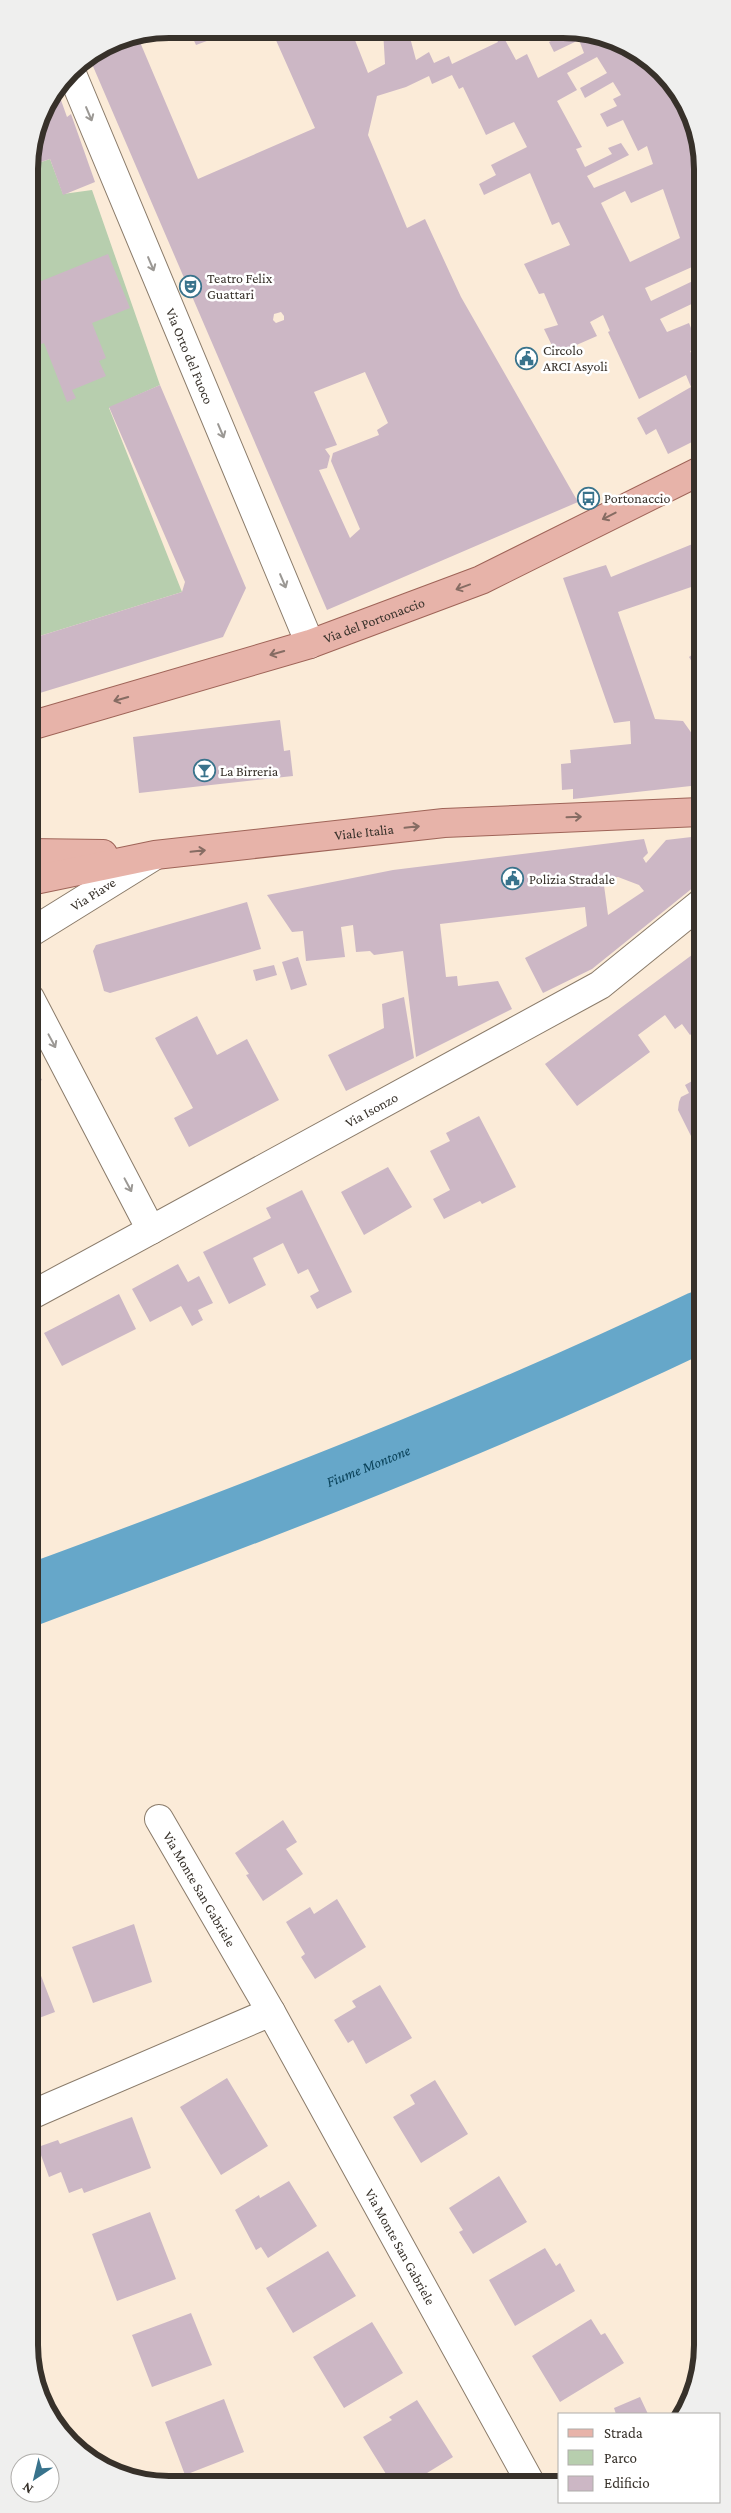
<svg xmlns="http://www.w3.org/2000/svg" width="731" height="2513" viewBox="0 0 731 2513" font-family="'Crimson Pro',serif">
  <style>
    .green { fill: #b7ceae }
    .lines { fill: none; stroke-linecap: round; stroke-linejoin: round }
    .river { stroke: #66a7c9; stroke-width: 61 }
    .building { fill: #ccb7c5; fill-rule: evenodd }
    .minor-casing { stroke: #8a7b6a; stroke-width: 30 }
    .major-casing { stroke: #9f6458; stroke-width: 30 }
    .minor { stroke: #fff; stroke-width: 28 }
    .major { stroke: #e7b3a9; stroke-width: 28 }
    .oneway { stroke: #9b9894 }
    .oneway2 { stroke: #866c63 }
    .labels { text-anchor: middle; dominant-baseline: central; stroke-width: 5; stroke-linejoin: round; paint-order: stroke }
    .poi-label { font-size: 14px; fill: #37312a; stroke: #fff; text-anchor: start }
    .street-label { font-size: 14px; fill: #37312a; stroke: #fff }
    .water-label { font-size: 15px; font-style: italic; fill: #0a4259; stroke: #fff }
    .rim { fill: none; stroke: #37312a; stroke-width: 6 }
  </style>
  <rect width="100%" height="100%" fill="#fbebd8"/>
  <path class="green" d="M50 159 63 194 92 190 160 385 109 408 182 592 30 639 29 166Z"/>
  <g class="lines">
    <path class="river" id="s1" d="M31 1595C257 1512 483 1425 701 1321"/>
  </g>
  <path class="building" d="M172 29H239L196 45 191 34 177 40Z
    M271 29 351 30 368 73 385 64 383 30H408L416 60 429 52 434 63 449 56 452 64 498 42 492 31H518L504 38 516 60 527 54 538 78 584 53 579 40 554 52 549 42 571 31H590L661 70 700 142V300L660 319 667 332 689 323 699 348 690 351 700 369V438L668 454 656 429 646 435 637 418 691 387 686 375 639 399 608 332 610 331 603 315 590 322 597 336 556 354 544 329 558 325 544 293 539 294 524 264 570 245 559 222 552 225 530 173 484 195 479 184 496 175 491 165 527 147 514 122 486 135 463 87 459 89 452 75 432 84 429 76 406 87 377 96 368 135 407 228 425 219 461 297 578 502 327 610 89 57 115 39 137 35 198 179 315 128ZM597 57 607 73 580 88 585 98 613 82 621 95 613 99 617 106 600 114 607 127 623 120 638 151 647 146 653 164 594 188 587 176 629 155 621 143 608 148 612 154 585 167 576 149 582 147 557 101 577 90 567 73ZM663 189 680 238 630 262 601 203 625 191 631 203ZM692 267 697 279 651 301 645 288ZM281 312 284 316V320L276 323 273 320 274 314ZM365 372 388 423 377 430 379 435 333 453 331 461 360 529 350 538 319 470 327 468 330 456 325 449 337 445 314 392Z
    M57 89 67 117 71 114 95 182 63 195 50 159 29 166 40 115Z
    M108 254 130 308 92 323 106 358 99 361 106 376 72 390 76 398 67 402 44 343 29 349V286Z
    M160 385 246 588 223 637 30 696V639L182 592 185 582 109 407Z
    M700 541V584L618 612 655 719 683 721 700 745V785L573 799V789L562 790 561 764 571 763 570 750 631 744 630 721 614 723 563 578 606 565 611 577Z
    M700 649V675L689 657Z
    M280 720 284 751 290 750 293 776 139 793 133 737Z
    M700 836V882L592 969 543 993 525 958 587 926 585 907 440 924 446 977 457 976 458 986 498 981 512 1009 416 1057 403 951 374 955 370 951 356 952 353 925 341 927 345 957 306 961 303 931 292 932 267 895 393 870 644 839 648 853 643 858 646 863 666 840ZM618 877 639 885 644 891 608 915 603 878Z
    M247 902 261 949 110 993 104 991 93 951 96 945Z
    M700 949 701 1027 690 1035 682 1024 675 1029 665 1015 638 1035 650 1052 577 1106 545 1064Z
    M298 957 307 985 291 990 282 962Z
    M274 965 277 975 256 981 253 970Z
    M404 997 414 1058 346 1091 328 1055 384 1028 382 1004Z
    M197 1016 217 1055 247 1039 279 1100 189 1147 174 1118 193 1108 155 1038Z
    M30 1058 42 1080 30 1086Z
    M701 1076V1134L692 1138 678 1110 679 1102 681 1097 689 1093 685 1085Z
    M479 1116 516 1187 482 1204 480 1201 444 1219 433 1199 450 1190 430 1151 450 1141 446 1133Z
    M388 1167 412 1207 364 1235 341 1192Z
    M302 1190 352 1292 317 1309 310 1296 319 1291 308 1269 298 1274 283 1243 253 1258 266 1285 229 1304 203 1252 271 1218 266 1208Z
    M178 1264 188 1282 199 1276 213 1303 198 1310 203 1320 192 1326 181 1306 150 1322 132 1289Z
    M119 1294 136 1329 62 1366 44 1333Z
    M283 1820 297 1842 286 1849 303 1874 263 1901 246 1875 249 1874 235 1853Z
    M337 1899 366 1947 315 1979 301 1957 305 1954 286 1922 310 1907 314 1914Z
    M134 1924 152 1982 93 2003 72 1947Z
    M31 1955H33L55 2012 31 2021Z
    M380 1985 412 2038 366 2064 353 2040 348 2043 334 2020 356 2007 352 2001Z
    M227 2078 268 2146 221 2175 180 2107Z
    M435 2080 468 2134 421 2163 393 2117 415 2104 410 2095Z
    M132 2117 151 2168 84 2193 82 2188 69 2193 61 2172 49 2177 38 2147 58 2140 60 2144Z
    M499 2176 527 2222 473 2254 459 2232 463 2230 449 2208Z
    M289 2181 317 2226 268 2258 261 2247 256 2250 235 2210 259 2195 260 2198Z
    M150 2212 176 2279 117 2301 92 2234Z
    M545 2248 556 2266 560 2263 575 2291 515 2326 489 2280Z
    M328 2251 356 2296 293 2333 266 2288Z
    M191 2313 212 2365 152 2387 132 2335Z
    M591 2319 601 2335 605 2333 624 2363 560 2402 532 2356Z
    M372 2322 403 2373 344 2408 313 2357Z
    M640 2397 648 2414H616L614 2408Z
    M224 2399 244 2452 185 2475 165 2422Z
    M417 2400 453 2457 414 2481 412 2478 405 2482H391L363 2437 392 2420 389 2417Z"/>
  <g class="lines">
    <defs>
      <g id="minor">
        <path id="s2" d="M70 69 310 644"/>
        <path id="s3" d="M30 933 154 856"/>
        <path d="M30 998 151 1230"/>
        <path id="s4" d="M30 1296 600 985 700 904"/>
        <path id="s5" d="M159 1819 271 2012"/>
        <path id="s6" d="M31 2115 271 2012 530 2482"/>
      </g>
      <g id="major">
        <path id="s7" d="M30 726 310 644 481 580 700 471"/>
        <path d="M30 853 103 854"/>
        <path id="s8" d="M30 881 155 855 444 823 700 812"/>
      </g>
    </defs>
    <use href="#minor" class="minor-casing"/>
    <use href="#major" class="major-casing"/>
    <use href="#minor" class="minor"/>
    <use href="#major" class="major"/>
  </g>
  <defs><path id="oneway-shaft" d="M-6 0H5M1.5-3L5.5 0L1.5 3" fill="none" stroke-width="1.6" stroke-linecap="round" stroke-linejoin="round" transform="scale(1.25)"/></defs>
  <g class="oneway">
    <use href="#oneway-shaft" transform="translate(89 114) rotate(67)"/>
    <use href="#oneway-shaft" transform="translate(151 264) rotate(67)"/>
    <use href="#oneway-shaft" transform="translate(221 431) rotate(67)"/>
    <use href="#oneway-shaft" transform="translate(283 581) rotate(67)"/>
    <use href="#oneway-shaft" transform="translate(52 1041) rotate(62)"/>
    <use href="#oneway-shaft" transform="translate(128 1185) rotate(62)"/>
  </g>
  <g class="oneway2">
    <use href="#oneway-shaft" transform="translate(609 516) rotate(153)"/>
    <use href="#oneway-shaft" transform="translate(463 587) rotate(160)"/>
    <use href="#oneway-shaft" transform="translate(277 653) rotate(164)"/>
    <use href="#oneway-shaft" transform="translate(121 699) rotate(164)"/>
    <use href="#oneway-shaft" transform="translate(574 817) rotate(-2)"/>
    <use href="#oneway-shaft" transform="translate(412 827) rotate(-6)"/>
    <use href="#oneway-shaft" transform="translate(198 851) rotate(-6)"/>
  </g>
  <defs>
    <symbol id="theatre-ring" viewBox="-11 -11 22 22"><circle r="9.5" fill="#fff" stroke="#39738c" stroke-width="1.5"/><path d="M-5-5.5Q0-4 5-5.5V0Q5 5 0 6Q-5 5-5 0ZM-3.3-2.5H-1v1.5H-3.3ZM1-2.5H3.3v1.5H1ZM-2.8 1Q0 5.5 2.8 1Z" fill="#39738c"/></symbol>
    <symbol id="civic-ring" viewBox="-11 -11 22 22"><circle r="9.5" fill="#fff" stroke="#39738c" stroke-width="1.5"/><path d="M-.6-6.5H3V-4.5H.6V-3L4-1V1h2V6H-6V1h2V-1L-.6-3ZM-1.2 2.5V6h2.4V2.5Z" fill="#39738c"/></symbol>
    <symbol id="bus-ring" viewBox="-11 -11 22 22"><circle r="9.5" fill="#fff" stroke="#39738c" stroke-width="1.5"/><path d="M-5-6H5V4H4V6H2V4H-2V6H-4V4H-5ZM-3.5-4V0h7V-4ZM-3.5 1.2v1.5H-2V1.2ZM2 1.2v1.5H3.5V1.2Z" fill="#39738c"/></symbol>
    <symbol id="bar-ring" viewBox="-11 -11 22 22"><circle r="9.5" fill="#fff" stroke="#39738c" stroke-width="1.5"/><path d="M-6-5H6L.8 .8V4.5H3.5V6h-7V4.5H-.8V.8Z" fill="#39738c"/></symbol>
  </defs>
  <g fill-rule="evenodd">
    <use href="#theatre-ring" x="178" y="274" width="25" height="25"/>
    <use href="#civic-ring" x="514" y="346" width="25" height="25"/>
    <use href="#bus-ring" x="576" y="486" width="25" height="25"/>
    <use href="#bar-ring" x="192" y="758" width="25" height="25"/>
    <use href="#civic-ring" x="500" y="866" width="25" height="25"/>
  </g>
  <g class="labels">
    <g class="poi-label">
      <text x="207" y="278">Teatro Felix<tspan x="207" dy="16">Guattari</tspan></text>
      <text x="543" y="350">Circolo<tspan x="543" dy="16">ARCI Asyoli</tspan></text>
      <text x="604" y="498">Portonaccio</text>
      <text x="220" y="771">La Birreria</text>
      <text x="529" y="879">Polizia Stradale</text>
    </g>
    <g class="street-label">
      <text stroke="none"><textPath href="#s2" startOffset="311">Via Orto del Fuoco</textPath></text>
      <text stroke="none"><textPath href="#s7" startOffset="360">Via del Portonaccio</textPath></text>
      <text stroke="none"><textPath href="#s8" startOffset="338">Viale Italia</textPath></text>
      <text stroke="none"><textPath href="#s3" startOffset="74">Via Piave</textPath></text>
      <text stroke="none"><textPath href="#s4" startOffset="389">Via Isonzo</textPath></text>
      <text stroke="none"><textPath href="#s5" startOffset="81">Via Monte San Gabriele</textPath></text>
      <text stroke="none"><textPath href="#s6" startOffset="529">Via Monte San Gabriele</textPath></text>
    </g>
    <g class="water-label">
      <text stroke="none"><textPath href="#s1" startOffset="361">Fiume Montone</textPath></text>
    </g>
  </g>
  <path d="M0 0H731V2513H0ZM169 38H563A131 131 0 0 1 694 169V2345A131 131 0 0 1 563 2476H169A131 131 0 0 1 38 2345V169A131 131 0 0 1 169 38Z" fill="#efefee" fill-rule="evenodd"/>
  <path class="rim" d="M169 38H563A131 131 0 0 1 694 169V2345A131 131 0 0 1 563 2476H169A131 131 0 0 1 38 2345V169A131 131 0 0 1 169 38Z"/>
  <rect x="558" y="2413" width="162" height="90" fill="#ffffff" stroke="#afadaa"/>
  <rect x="568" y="2429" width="25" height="8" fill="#e7b3a9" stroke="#afadaa"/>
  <text x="604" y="2438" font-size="15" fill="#37312a">Strada</text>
  <rect x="568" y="2450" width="25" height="15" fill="#b7ceae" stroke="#afadaa"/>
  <text x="604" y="2463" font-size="15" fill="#37312a">Parco</text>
  <rect x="568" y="2476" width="25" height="15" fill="#ccb7c5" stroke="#afadaa"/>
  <text x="604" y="2488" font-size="15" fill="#37312a">Edificio</text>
  <g transform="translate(35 2478) rotate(215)"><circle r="24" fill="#ffffff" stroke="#afadaa"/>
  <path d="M0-4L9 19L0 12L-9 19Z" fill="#39738c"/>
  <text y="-8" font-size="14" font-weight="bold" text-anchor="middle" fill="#37312a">N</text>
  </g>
</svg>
